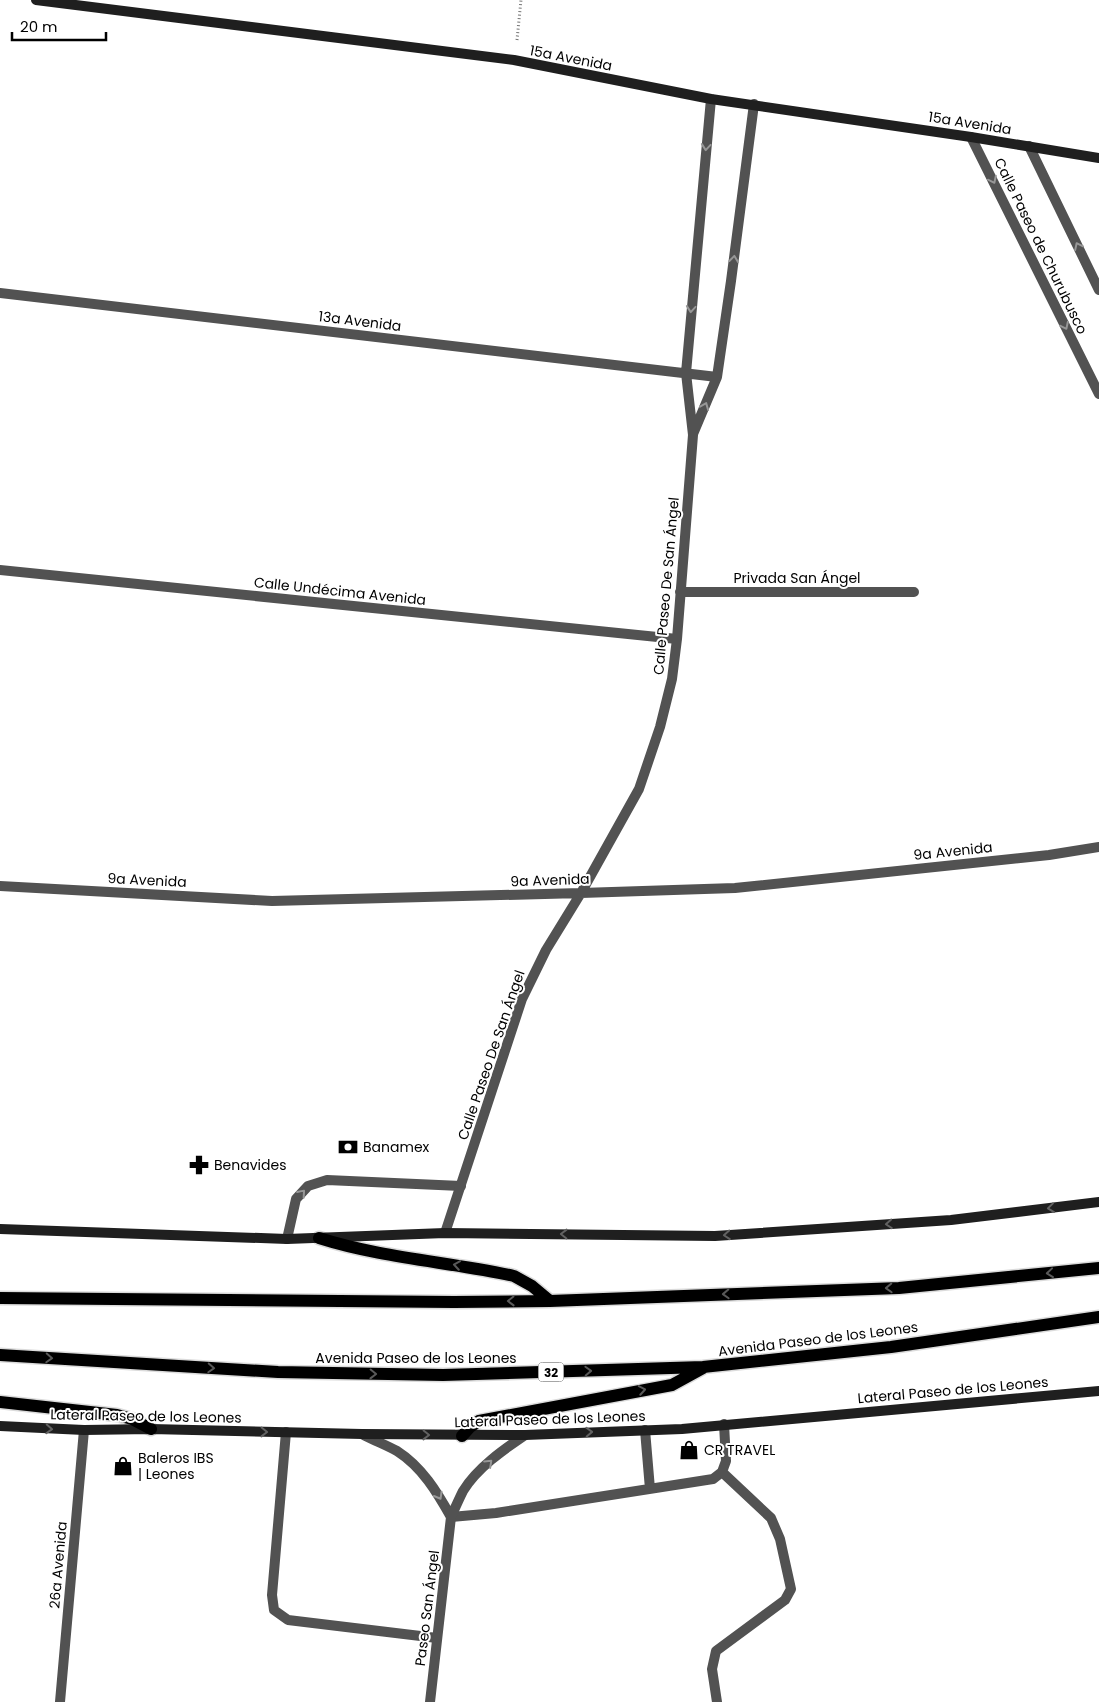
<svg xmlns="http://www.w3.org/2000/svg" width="1099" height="1702" viewBox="0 0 1099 1702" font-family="Poppins,sans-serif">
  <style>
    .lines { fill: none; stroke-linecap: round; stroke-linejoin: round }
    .primary-casing { stroke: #dbdbdb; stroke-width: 15 }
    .path { stroke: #747474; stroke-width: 3; stroke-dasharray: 1 2.5; stroke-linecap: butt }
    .lane { stroke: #525252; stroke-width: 10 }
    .street { stroke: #525252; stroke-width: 10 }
    .secondary { stroke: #1f1f1f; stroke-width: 10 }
    .primary { stroke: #000; stroke-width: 12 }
    .oneway { stroke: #979797 }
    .oneway2 { stroke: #626262 }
    .oneway3 { stroke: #595959 }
    .labels { text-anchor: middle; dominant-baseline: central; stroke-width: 4; stroke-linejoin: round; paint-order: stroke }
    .shield { fill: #fff; stroke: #4c4c4c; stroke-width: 1 }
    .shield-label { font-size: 12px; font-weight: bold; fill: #000 }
    .street-label { font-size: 14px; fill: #000; stroke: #fff }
    .poi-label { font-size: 14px; fill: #000; stroke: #fff; text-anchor: start }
  </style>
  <rect width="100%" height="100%" fill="#fff"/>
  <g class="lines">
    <defs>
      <path id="primary" d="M319 1238C382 1258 450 1262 514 1276L532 1286 550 1301
        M0 1298 454 1302 550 1301 899 1288 1099 1268
        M0 1355 278 1372 443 1375 703 1367 891 1347 1099 1317
        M0 1402 117 1415 132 1419 151 1429
        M462 1436 470 1427 479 1421 672 1385 703 1368"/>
    </defs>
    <use href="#primary" class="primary-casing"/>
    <path class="path" d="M517 40 521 0"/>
    <path class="lane" d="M287 1239 296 1199 308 1186 327 1180 461 1186
      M645 1430 650 1489
      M286 1432 272 1595 274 1610 288 1620 437 1638
      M451 1517 496 1513 713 1479 722 1472 726 1461 724 1424
      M717 1702 712 1669 716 1651 785 1600 791 1589 780 1539 771 1518 722 1472"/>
    <path class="street" d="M971 137 1099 394
      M1029 146 1099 290
      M0 293 717 377
      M693 434 717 377 731 281 754 104
      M0 570 677 639
      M680 592H914
      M0 886 272 901 581 893 735 888 1049 855 1099 847
      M445 1233 522 999 546 950 581 893 639 789 660 727 672 679 677 639 693 435 686 373 711 99
      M362 1434C373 1440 386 1445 397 1451 422 1467 437 1492 451 1517
      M60 1702 84 1430
      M430 1702 451 1517C455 1508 459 1499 463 1491 477 1468 503 1450 525 1435"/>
    <path class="secondary" d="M36 0 514 60 711 99 971 137 1099 158
      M0 1229 287 1239 445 1233 715 1236 951 1220 1099 1202
      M0 1426 84 1430 151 1429 362 1434 525 1435 682 1429 1099 1391"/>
    <use href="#primary" class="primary"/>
  </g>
  <defs><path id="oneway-chevron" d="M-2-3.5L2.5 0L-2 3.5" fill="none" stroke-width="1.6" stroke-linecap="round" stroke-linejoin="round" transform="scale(1.25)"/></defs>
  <g class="oneway">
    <use href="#oneway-chevron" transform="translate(706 147) rotate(95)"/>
    <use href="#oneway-chevron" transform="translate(993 180) rotate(64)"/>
    <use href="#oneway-chevron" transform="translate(1078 246) rotate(-116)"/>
    <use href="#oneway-chevron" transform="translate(734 259) rotate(-83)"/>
    <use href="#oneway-chevron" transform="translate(691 309) rotate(95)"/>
    <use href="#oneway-chevron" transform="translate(1065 326) rotate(64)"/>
    <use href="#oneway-chevron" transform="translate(705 406) rotate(-68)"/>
    <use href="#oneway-chevron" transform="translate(302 1193) rotate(-49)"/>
    <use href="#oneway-chevron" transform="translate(489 1463) rotate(-43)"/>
    <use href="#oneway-chevron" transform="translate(439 1496) rotate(60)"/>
  </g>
  <g class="oneway2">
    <use href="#oneway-chevron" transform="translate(1051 1208) rotate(173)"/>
    <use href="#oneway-chevron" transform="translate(889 1224) rotate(176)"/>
    <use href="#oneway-chevron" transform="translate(564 1234) rotate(-179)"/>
    <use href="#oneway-chevron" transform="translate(727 1235) rotate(176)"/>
    <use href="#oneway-chevron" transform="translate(49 1429) rotate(3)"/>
    <use href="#oneway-chevron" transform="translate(264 1432) rotate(1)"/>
    <use href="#oneway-chevron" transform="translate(589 1432) rotate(-2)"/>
    <use href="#oneway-chevron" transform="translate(426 1435) rotate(1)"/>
  </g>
  <g class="oneway3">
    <use href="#oneway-chevron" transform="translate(457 1265) rotate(-171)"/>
    <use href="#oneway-chevron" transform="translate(1050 1273) rotate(174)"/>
    <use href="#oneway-chevron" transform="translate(889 1288) rotate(178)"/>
    <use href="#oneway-chevron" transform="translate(726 1294) rotate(178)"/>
    <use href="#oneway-chevron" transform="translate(511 1301) rotate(179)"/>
    <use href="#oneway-chevron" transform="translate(49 1358) rotate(3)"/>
    <use href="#oneway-chevron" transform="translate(211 1368) rotate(3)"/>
    <use href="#oneway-chevron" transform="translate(588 1371) rotate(-2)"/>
    <use href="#oneway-chevron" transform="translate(373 1374) rotate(1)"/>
    <use href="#oneway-chevron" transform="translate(642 1390) rotate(-10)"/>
  </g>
  <defs>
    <symbol id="bank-bare" viewBox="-9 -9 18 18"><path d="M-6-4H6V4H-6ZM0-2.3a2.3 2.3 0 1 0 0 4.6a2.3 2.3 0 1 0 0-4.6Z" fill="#000" stroke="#fff" stroke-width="2.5" paint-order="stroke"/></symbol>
    <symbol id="pharmacy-bare" viewBox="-9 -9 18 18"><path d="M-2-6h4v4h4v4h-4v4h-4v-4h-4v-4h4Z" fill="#000" stroke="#fff" stroke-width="2.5" paint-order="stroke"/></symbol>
    <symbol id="shop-bare" viewBox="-9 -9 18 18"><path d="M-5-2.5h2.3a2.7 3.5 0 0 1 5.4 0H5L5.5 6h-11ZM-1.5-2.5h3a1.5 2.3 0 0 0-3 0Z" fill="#000" stroke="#fff" stroke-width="2.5" paint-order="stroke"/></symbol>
  </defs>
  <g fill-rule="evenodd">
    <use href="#bank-bare" x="334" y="1133" width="28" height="28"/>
    <use href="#pharmacy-bare" x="185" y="1151" width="28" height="28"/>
    <use href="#shop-bare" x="675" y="1436" width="28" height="28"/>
    <use href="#shop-bare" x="109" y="1452" width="28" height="28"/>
  </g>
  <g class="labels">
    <rect class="shield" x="538.5" y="1362.5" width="25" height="19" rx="4"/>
    <g class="shield-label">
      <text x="551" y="1372">32</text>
    </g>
    <g class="street-label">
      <text transform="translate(571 58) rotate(11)">15a Avenida</text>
      <text transform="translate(970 123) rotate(9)">15a Avenida</text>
      <text transform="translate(1041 246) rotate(64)">Calle Paseo de Churubusco</text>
      <text transform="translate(360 321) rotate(7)">13a Avenida</text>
      <text x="797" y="578">Privada San Ángel</text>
      <text transform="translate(666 586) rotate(-85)">Calle Paseo De San Ángel</text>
      <text transform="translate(340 591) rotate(6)">Calle Undécima Avenida</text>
      <text transform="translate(953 851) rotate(-6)">9a Avenida</text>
      <text transform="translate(147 880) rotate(3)">9a Avenida</text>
      <text transform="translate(550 880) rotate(-2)">9a Avenida</text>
      <text transform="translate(491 1055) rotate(-71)">Calle Paseo De San Ángel</text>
      <text transform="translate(818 1339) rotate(-7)">Avenida Paseo de los Leones</text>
      <text x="416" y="1358">Avenida Paseo de los Leones</text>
      <text transform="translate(953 1390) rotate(-5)">Lateral Paseo de los Leones</text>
      <text transform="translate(146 1416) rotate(1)">Lateral Paseo de los Leones</text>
      <text transform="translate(550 1419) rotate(-2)">Lateral Paseo de los Leones</text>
      <text transform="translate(58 1565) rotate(-85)">26a Avenida</text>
      <text transform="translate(427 1608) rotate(-83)">Paseo San Ángel</text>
    </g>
    <g class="poi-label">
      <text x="363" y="1147">Banamex</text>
      <text x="214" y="1165">Benavides</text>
      <text x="704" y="1450">CR TRAVEL</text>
      <text x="138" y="1458">Baleros IBS<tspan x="138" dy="16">| Leones</tspan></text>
    </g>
  </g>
  <path d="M12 32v8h94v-8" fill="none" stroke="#000000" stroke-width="2.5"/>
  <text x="20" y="32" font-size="15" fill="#000000" stroke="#ffffff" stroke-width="4" paint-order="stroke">20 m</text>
</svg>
